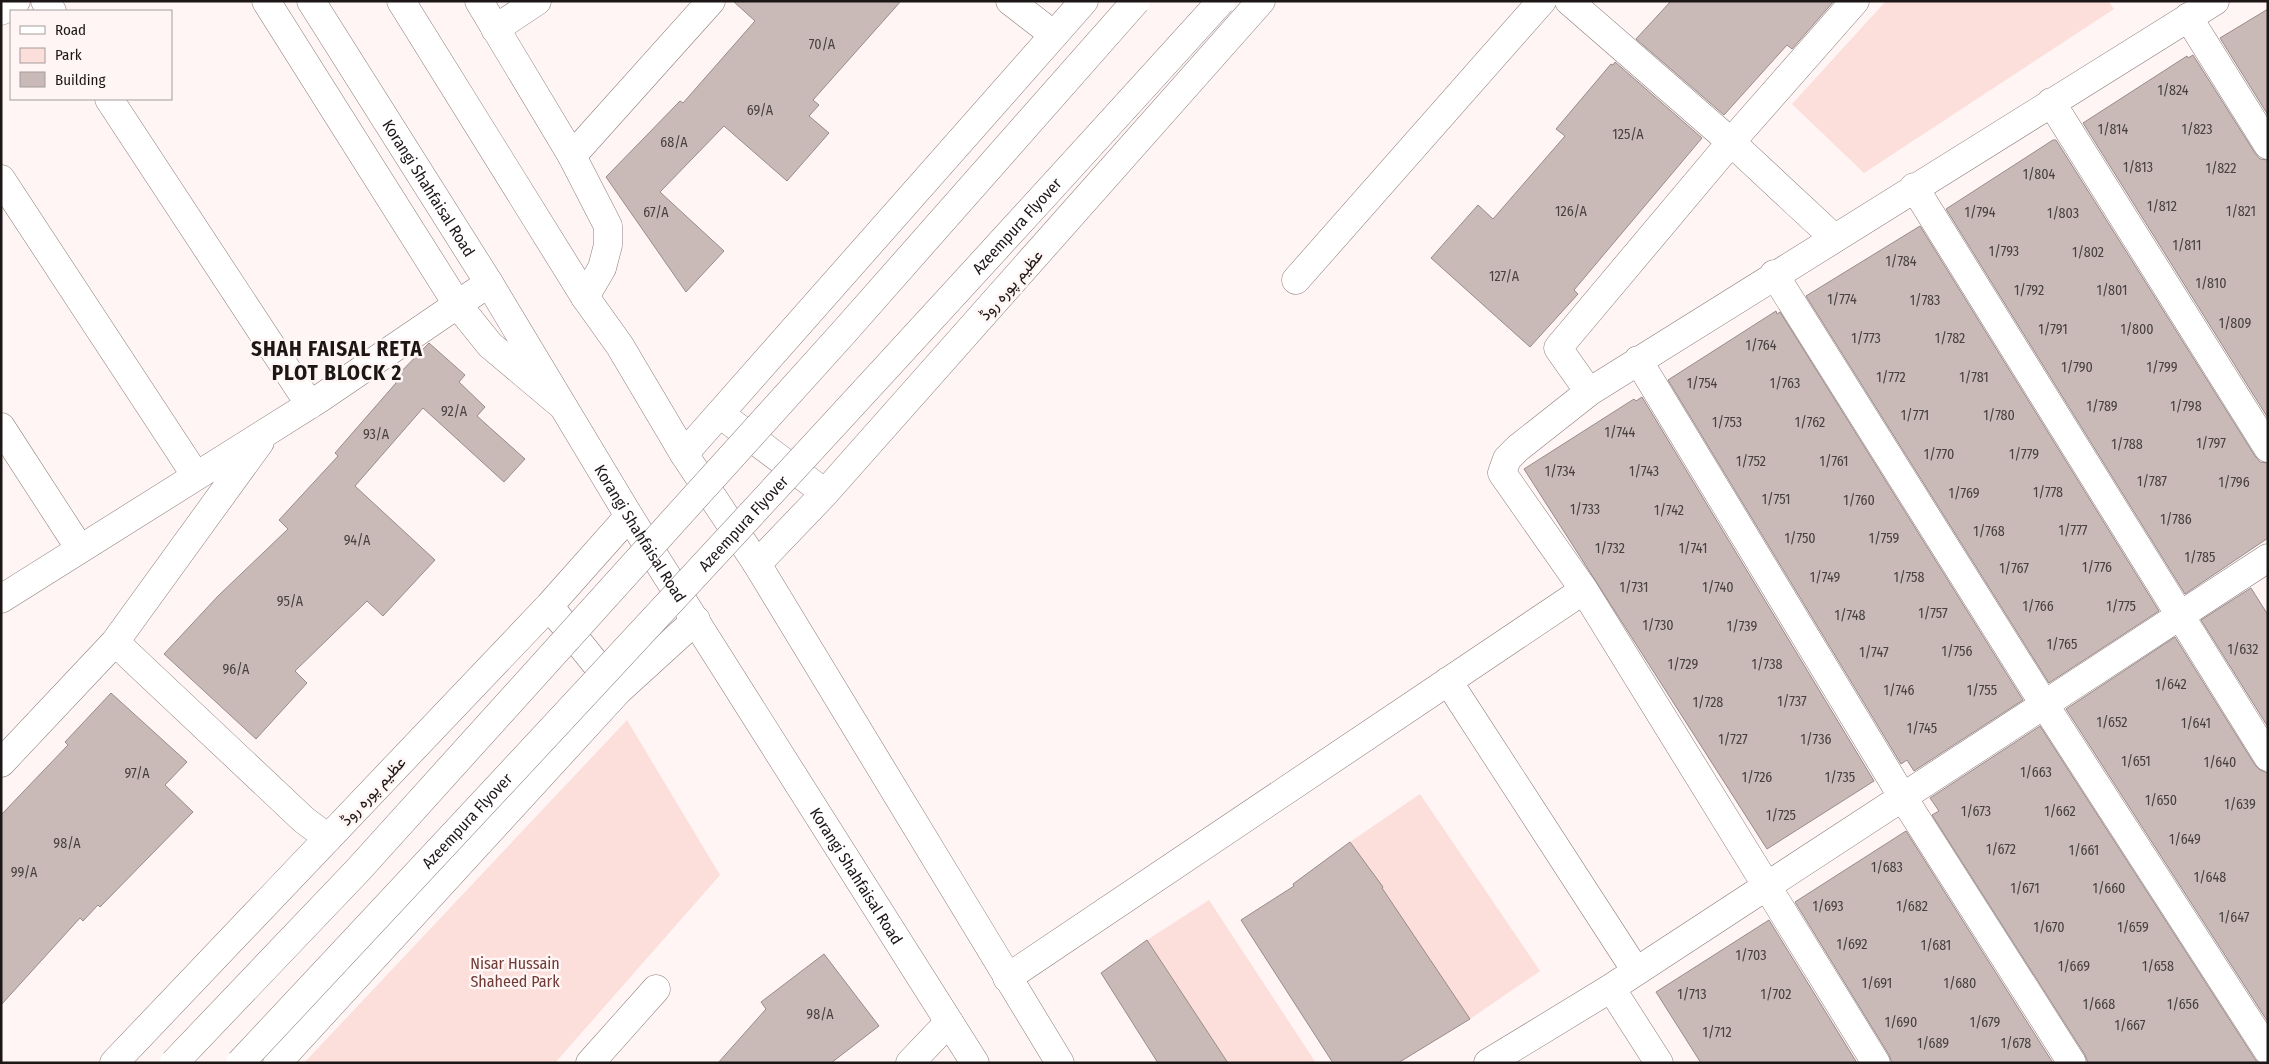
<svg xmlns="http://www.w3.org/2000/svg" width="2269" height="1064" viewBox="0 0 2269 1064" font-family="'Fira Sans Condensed',Vazirmatn,sans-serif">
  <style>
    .green { fill: #fcdedb }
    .building { fill: #c9bab8; stroke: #998b8a }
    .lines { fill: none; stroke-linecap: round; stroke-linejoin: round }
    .minor-casing { stroke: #8b7d7c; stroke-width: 29 }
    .tertiary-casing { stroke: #8b7d7c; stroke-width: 29 }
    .secondary-casing { stroke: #8b7d7c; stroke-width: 29 }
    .primary-casing { stroke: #8b7d7c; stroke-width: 29 }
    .minor { stroke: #fff; stroke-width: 28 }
    .tertiary { stroke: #fff; stroke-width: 28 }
    .secondary { stroke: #fff; stroke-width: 28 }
    .primary { stroke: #fff; stroke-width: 28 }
    .secondary-bridge-casing { stroke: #8b7d7c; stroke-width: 29; stroke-linecap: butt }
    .secondary-bridge { stroke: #fff; stroke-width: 28 }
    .labels { text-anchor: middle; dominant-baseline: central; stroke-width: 5; stroke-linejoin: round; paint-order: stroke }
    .number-label { font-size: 14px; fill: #47403e }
    .street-label { font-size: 16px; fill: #1c1716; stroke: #fef5f4 }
    .park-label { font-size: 16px; fill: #703a36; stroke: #fef5f4 }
    .district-label { font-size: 21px; font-weight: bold; letter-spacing: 1px; fill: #1c1716; stroke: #fef5f4 }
  </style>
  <rect width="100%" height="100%" fill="#fef5f4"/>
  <path class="green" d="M1886 1H2108L2114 9 1864 173 1792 104Z
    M627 720 720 875 555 1063H304Z
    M1420 794 1540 971 1470 1019 1350 842Z
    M1209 900 1316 1063H1228L1147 940Z"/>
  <path class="building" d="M733 1H901L813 100 819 105 809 116 829 133 787 181 724 126 660 192 724 251 686 292 606 177 680 101 683 103 755 21Z
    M1671 1H1834L1792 49 1787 45 1724 115 1636 39Z
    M2268 9V115L2220 38Z
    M2193 55 2255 153 2260 159 2268 160V418L2083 123 2187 56 2188 58Z
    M1615 62 1702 138 1574 290 1578 294 1530 347 1431 258 1478 205 1493 219 1565 136 1556 129 1611 64 1613 65Z
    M2053 140H2056L2255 456 2260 462 2268 463V538L2185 594 1946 209Z
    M1920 226 2159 611 2049 683 1806 296Z
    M1776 311 1777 314 1780 312 2023 700 1914 771 1907 760 1901 764 1668 380Z
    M429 343 465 375 459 382 485 407 477 416 525 459 504 482 423 408 355 486 435 560 383 616 367 601 295 671 307 683 256 739 164 654 218 596 288 529 279 520 338 456 335 453 396 383 393 380Z
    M1642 397 1874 781 1767 849 1524 469 1634 399 1636 401Z
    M2251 588 2268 615V727L2201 620Z
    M2175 637 2255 765 2260 770 2268 773V1022L2066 709Z
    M111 693 187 762 165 785 193 812 100 907 98 905 83 921 80 918 1 1005V815L68 745 65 742Z
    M2040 726 2255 1059 2258 1063H2088L2085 1055 1932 815 1939 811 1930 798Z
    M1906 831 2053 1063H1892L1889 1055 1795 902Z
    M1350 842 1383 887 1382 888 1470 1019 1398 1063H1333L1241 920 1294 886 1293 884Z
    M1769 920 1857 1063H1701L1656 992Z
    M1147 940 1228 1063H1158L1101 973Z
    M824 954 879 1026 831 1063H718L766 1009 761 1002Z"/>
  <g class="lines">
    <defs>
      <path id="minor" d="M45 1 52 11
        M266 1 457 304 490 345 559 403
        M1010 1 1054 35
        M1569 1 1731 142 1833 237
        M1 11 16 1
        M2188 17 2268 145
        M495 29 537 1
        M109 99 310 405
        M2051 102 2268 448
        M572 156 711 1
        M1 179 196 476
        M1914 187 2268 757
        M1774 274 2044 704 2268 1051
        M1296 280 1542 1
        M1638 360 1902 796 2072 1063
        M1589 392 1558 348 1731 142 1855 1
        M1 427 80 549
        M1584 590 1876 1063
        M1 599 319 399 489 283
        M115 642 304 820 328 838
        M1448 681 1636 971
        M1 763 115 642 260 442
        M1007 978 1584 590 1502 473 1507 459 1518 448 1589 392 2215 1
        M1611 988 1659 1063
        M590 1063 656 989
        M910 1063 949 1022
        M1488 1063 1611 988 2268 558"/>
      <path id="tertiary" d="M479 1 572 156 608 226V245L602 268 585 297"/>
      <path id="secondary" d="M720 414 825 493
        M684 454 1084 1
        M757 564 825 493 1261 1
        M549 606 618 691
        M114 1063 549 606 629 516
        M277 1063 618 691 696 620"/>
      <g id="primary">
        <path id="s1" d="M311 1 489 283 629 516 975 1063"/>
        <path d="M401 1 585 297 620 346 684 454 757 564 1060 1063"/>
      </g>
    </defs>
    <use href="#minor" class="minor-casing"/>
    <use href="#tertiary" class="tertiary-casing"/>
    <use href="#secondary" class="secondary-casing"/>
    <use href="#primary" class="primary-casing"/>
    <use href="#minor" class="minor"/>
    <use href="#tertiary" class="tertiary"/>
    <use href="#secondary" class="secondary"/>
    <use href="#primary" class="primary"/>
    <defs>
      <g id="secondary-bridge">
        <path d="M174 1063 359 869 844 332 1136 1"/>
        <path id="s2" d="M240 1063C570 711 898 358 1221 1"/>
      </g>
    </defs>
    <use href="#secondary-bridge" class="secondary-bridge-casing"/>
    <use href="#secondary-bridge" class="secondary-bridge"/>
  </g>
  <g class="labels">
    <g class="number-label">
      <text x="822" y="44">70/A</text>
      <text x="2173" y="90">1/824</text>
      <text x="760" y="110">69/A</text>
      <text x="2113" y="129">1/814</text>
      <text x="2197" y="129">1/823</text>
      <text x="1628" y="134">125/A</text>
      <text x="674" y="142">68/A</text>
      <text x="2138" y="167">1/813</text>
      <text x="2221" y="168">1/822</text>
      <text x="2039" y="174">1/804</text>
      <text x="2162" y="206">1/812</text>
      <text x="1571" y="211">126/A</text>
      <text x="2241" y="211">1/821</text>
      <text x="656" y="212">67/A</text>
      <text x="1980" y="212">1/794</text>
      <text x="2063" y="213">1/803</text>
      <text x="2187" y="245">1/811</text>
      <text x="2004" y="251">1/793</text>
      <text x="2088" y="252">1/802</text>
      <text x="1901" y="261">1/784</text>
      <text x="1504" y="276">127/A</text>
      <text x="2211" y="283">1/810</text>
      <text x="2029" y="290">1/792</text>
      <text x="2112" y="290">1/801</text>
      <text x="1842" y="299">1/774</text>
      <text x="1925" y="300">1/783</text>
      <text x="2235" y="323">1/809</text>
      <text x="2053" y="329">1/791</text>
      <text x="2137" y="329">1/800</text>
      <text x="1866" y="338">1/773</text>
      <text x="1950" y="338">1/782</text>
      <text x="1761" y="345">1/764</text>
      <text x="2077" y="367">1/790</text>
      <text x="2162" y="367">1/799</text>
      <text x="1891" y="377">1/772</text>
      <text x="1974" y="377">1/781</text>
      <text x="1702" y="383">1/754</text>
      <text x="1785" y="383">1/763</text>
      <text x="2102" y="406">1/789</text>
      <text x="2186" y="406">1/798</text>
      <text x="454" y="411">92/A</text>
      <text x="1915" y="415">1/771</text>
      <text x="1999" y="415">1/780</text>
      <text x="1727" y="422">1/753</text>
      <text x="1810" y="422">1/762</text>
      <text x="1620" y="432">1/744</text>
      <text x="376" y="434">93/A</text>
      <text x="2211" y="443">1/797</text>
      <text x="2127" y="444">1/788</text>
      <text x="1939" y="454">1/770</text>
      <text x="2024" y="454">1/779</text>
      <text x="1751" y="461">1/752</text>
      <text x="1834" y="461">1/761</text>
      <text x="1560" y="471">1/734</text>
      <text x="1644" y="471">1/743</text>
      <text x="2152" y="481">1/787</text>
      <text x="2234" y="482">1/796</text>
      <text x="2048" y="492">1/778</text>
      <text x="1964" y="493">1/769</text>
      <text x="1776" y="499">1/751</text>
      <text x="1859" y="500">1/760</text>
      <text x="1585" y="509">1/733</text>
      <text x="1669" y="510">1/742</text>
      <text x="2176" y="519">1/786</text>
      <text x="2073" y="530">1/777</text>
      <text x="1989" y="531">1/768</text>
      <text x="1800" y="538">1/750</text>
      <text x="1884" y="538">1/759</text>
      <text x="357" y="540">94/A</text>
      <text x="1610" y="548">1/732</text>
      <text x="1693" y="548">1/741</text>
      <text x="2200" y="557">1/785</text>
      <text x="2097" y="567">1/776</text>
      <text x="2014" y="568">1/767</text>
      <text x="1825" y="577">1/749</text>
      <text x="1909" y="577">1/758</text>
      <text x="1634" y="587">1/731</text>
      <text x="1718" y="587">1/740</text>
      <text x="290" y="601">95/A</text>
      <text x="2038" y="606">1/766</text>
      <text x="2121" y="606">1/775</text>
      <text x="1933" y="613">1/757</text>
      <text x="1850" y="615">1/748</text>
      <text x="1658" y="625">1/730</text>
      <text x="1742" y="626">1/739</text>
      <text x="2062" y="644">1/765</text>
      <text x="2243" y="649">1/632</text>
      <text x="1957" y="651">1/756</text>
      <text x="1874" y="652">1/747</text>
      <text x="1683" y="664">1/729</text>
      <text x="1767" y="664">1/738</text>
      <text x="236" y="669">96/A</text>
      <text x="2171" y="684">1/642</text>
      <text x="1899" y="690">1/746</text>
      <text x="1982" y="690">1/755</text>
      <text x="1792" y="701">1/737</text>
      <text x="1708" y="702">1/728</text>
      <text x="2112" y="722">1/652</text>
      <text x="2196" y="723">1/641</text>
      <text x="1922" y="728">1/745</text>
      <text x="1733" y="739">1/727</text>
      <text x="1816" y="739">1/736</text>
      <text x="2136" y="761">1/651</text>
      <text x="2220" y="762">1/640</text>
      <text x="2036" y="772">1/663</text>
      <text x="137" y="773">97/A</text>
      <text x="1757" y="777">1/726</text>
      <text x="1840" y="777">1/735</text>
      <text x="2161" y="800">1/650</text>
      <text x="2240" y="804">1/639</text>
      <text x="1976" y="811">1/673</text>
      <text x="2060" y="811">1/662</text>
      <text x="1781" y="815">1/725</text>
      <text x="2185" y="839">1/649</text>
      <text x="67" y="843">98/A</text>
      <text x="2001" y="849">1/672</text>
      <text x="2084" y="850">1/661</text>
      <text x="1887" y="867">1/683</text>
      <text x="24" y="872">99/A</text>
      <text x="2210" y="877">1/648</text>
      <text x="2025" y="888">1/671</text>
      <text x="2109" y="888">1/660</text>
      <text x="1828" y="906">1/693</text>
      <text x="1912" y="906">1/682</text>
      <text x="2234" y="917">1/647</text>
      <text x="2049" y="927">1/670</text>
      <text x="2133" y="927">1/659</text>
      <text x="1852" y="944">1/692</text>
      <text x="1936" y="945">1/681</text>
      <text x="1751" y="955">1/703</text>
      <text x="2074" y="966">1/669</text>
      <text x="2158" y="966">1/658</text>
      <text x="1877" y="983">1/691</text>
      <text x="1960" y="983">1/680</text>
      <text x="1692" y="994">1/713</text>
      <text x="1776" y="994">1/702</text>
      <text x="2099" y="1004">1/668</text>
      <text x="2183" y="1004">1/656</text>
      <text x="820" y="1014">98/A</text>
      <text x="1901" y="1022">1/690</text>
      <text x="1985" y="1022">1/679</text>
      <text x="2130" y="1025">1/667</text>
      <text x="1717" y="1032">1/712</text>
      <text x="1933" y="1043">1/689</text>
      <text x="2016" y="1043">1/678</text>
    </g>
    <g class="street-label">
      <text stroke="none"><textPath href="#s1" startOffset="221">Korangi Shahfaisal Road</textPath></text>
      <text stroke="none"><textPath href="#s2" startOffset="1142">Azeempura Flyover</textPath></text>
      <text transform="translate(1011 285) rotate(-49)">عظیم پورہ روڈ</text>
      <text stroke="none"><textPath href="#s2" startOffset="738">Azeempura Flyover</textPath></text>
      <text stroke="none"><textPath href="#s1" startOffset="626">Korangi Shahfaisal Road</textPath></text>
      <text transform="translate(373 791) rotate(-47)">عظیم پورہ روڈ</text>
      <text stroke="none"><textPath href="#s2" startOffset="332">Azeempura Flyover</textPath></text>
      <text stroke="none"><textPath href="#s1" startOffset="1031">Korangi Shahfaisal Road</textPath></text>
    </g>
    <g class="park-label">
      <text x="515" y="963">Nisar Hussain<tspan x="515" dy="18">Shaheed Park</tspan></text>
    </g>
    <g class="district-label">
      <text x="337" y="349">SHAH FAISAL RETA<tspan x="337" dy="24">PLOT BLOCK 2</tspan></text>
    </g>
  </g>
  <rect width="2269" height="1064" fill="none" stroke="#1c1716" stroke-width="5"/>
  <rect x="10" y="10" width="162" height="90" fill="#fef5f4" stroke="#a49c9b"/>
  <rect x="20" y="26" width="25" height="8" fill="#ffffff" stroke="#a49c9b"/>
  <text x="55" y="35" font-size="15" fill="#1c1716">Road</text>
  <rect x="20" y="48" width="25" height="15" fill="#fcdedb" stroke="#a49c9b"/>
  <text x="55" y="60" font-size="15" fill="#1c1716">Park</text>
  <rect x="20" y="72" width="25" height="15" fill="#c9bab8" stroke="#a49c9b"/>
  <text x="55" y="85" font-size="15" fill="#1c1716">Building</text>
</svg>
